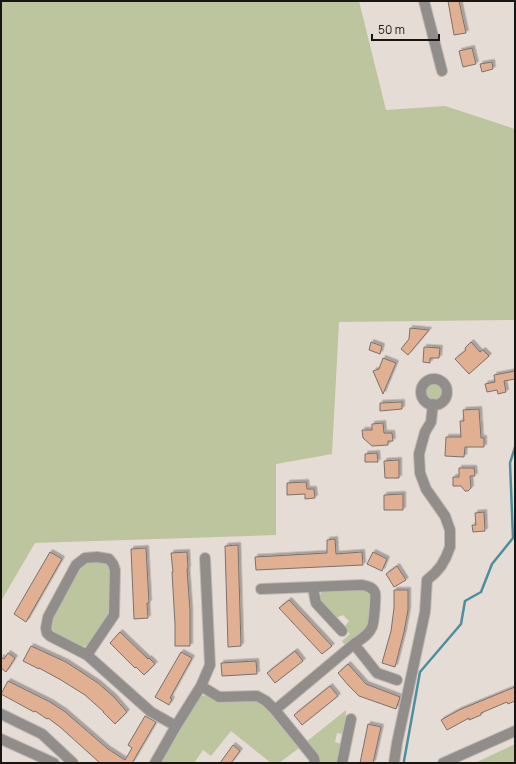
<svg xmlns="http://www.w3.org/2000/svg" width="516" height="764" viewBox="0 0 516 764" font-family="Manrope,sans-serif">
  <style>
    .green { fill: #bcc59e }
    .lines { fill: none; stroke-linecap: round; stroke-linejoin: round }
    .stream { stroke: #4d8f9e; stroke-width: 2.5 }
    .building { fill: #e1b092; stroke: #7a716c; filter: url(#shadow) }
    .minor-casing { stroke: #c1b8b3; stroke-width: 12 }
    .minor { stroke: #918d8a; stroke-width: 10 }
  </style>
  <defs>
    <filter id="shadow"><feDropShadow dx="2.5" dy="-2.5" stdDeviation="0" flood-color="#0004"/></filter>
  </defs>
  <rect width="100%" height="100%" fill="#e6dcd6"/>
  <path class="green" d="M1 1H359L386 110 445 106 515 129V320L339 322 332 454 276 464V535L35 543 1 601Z
    M426 392a8 8 0 1 1 16 0a8 8 0 1 1-16 0Z
    M90 562C99 562 107 562 111 571L109 615 89 645 83 647 53 633 49 628 50 622 75 577 83 565Z
    M364 589C366 590 368 591 370 593 374 598 369 621 368 628L346 647 342 641 350 634 346 630 345 626 349 621 343 615 338 617H333L319 598 321 593 324 591Z
    M206 695 216 701 258 700 264 704 299 748 279 763H271L231 731 211 756 203 750 194 763H160L198 697Z
    M346 710C346 719 345 726 343 734L337 733 335 742 341 744 338 763H319L306 742Z
    M515 744V763H475Z"/>
  <g class="lines">
    <path class="stream" d="M404 763V761L420 672 461 624 465 601 481 592 492 564 513 538 510 463 515 447"/>
  </g>
  <path class="building" d="M448 1H459L466 33 454 35Z
    M472 48 476 64 463 67 459 51Z
    M492 62 493 69 482 72 480 64Z
    M410 328 429 330 408 355 401 349 409 339Z
    M371 342 382 346 380 354 369 350Z
    M471 342 480 352 483 350 489 356 469 374 455 359 466 350 465 348Z
    M424 347 440 348 439 358H430V363L423 362Z
    M383 358 396 363 383 394 373 371 379 369Z
    M515 371V379L504 381 506 392 498 394 497 390 487 392 485 384 495 382 494 375Z
    M402 402V409L380 411V403Z
    M479 409 481 438H484V447H465L464 457 445 456 446 437H461L460 421H464L463 410Z
    M383 423 384 433H392L393 441H388V445L372 446 363 438 362 430H372V424Z
    M377 453 378 462H365V454Z
    M399 460V478H385L384 461Z
    M459 468H474L475 476H470L471 488 468 491H465L461 486H453V477H459Z
    M306 482 307 489H314L315 498 305 499V494L287 495V483Z
    M403 494V510H384V495Z
    M484 512 485 531 473 532 472 525H476L475 513Z
    M335 539 336 554 362 552 363 565 256 570 255 557 327 553V540Z
    M238 545 241 646 228 647 225 546Z
    M146 548 149 603H147L148 618 134 619 131 549Z
    M50 552 62 559 26 622 14 614Z
    M187 552 188 569H187L190 610V646H175V624L172 572H173L171 553Z
    M373 552 387 559 382 571 367 564Z
    M397 566 406 580 394 587 386 574Z
    M394 590H408V610L404 632 395 667 382 663 391 631 394 608Z
    M289 600 332 646 322 654 279 608Z
    M120 632 148 659 149 658 155 664 144 675 136 667 135 668 110 643Z
    M31 646 66 662 98 683 114 697 127 712 115 724 103 712H104L85 695 61 680 39 668V669L23 661Z
    M295 651 303 661 275 683 267 673Z
    M181 652 192 658 170 698 172 699 169 705 155 697Z
    M8 653 15 658 6 672 1 668V657L4 659Z
    M256 661 257 674 222 676 221 663Z
    M348 664 366 684 400 697 396 709 359 696 348 685 338 673Z
    M8 681 50 702 64 711 108 749 125 760 132 748 128 745 145 716 156 722 132 763H100L60 727 48 718 47 719 35 711 34 712 1 694Z
    M330 686 338 696 302 725 294 715Z
    M515 687V701L508 704 507 702 481 713V715L469 720V718L447 730 441 720 459 710Z
    M368 724 381 727 373 763H360Z
    M233 745 240 751 231 763H220Z"/>
  <g class="lines">
    <defs>
      <path id="minor" d="M424 1 442 71
        M421 392a13 13 0 1 1 26 0a13 13 0 1 1-26 0Z
        M314 587V593L316 603 342 631
        M261 589 362 585C367 586 373 587 375 593 376 596 374 623 372 627 369 635 361 639 354 644L275 710
        M354 644 377 673 397 680
        M87 655 114 615 115 570 113 564 109 559 97 557 85 558 76 565 48 617 46 628 47 633 50 636 87 655 151 712 176 726
        M201 686 219 697 257 696 266 701 275 710 314 758 315 763
        M1 714 42 734 73 763
        M1 739 54 763
        M155 763 176 726 201 686 210 665 205 558
        M342 763 351 719
        M394 763 397 743 425 612 427 580 435 573 441 566 446 557 450 547V530L445 516 426 489 420 473 419 454 425 432 431 422 433 404
        M443 763 515 731"/>
    </defs>
    <use href="#minor" class="minor-casing"/>
    <use href="#minor" class="minor"/>
  </g>
  <rect width="516" height="764" fill="none" stroke="#181513" stroke-width="4"/>
  <path d="M372 34v6h67v-6" fill="none" stroke="#181513" stroke-width="2"/>
  <text x="378" y="34" font-size="12" fill="#181513" stroke="#e6dcd6" stroke-width="3" paint-order="stroke">50 m</text>
</svg>
